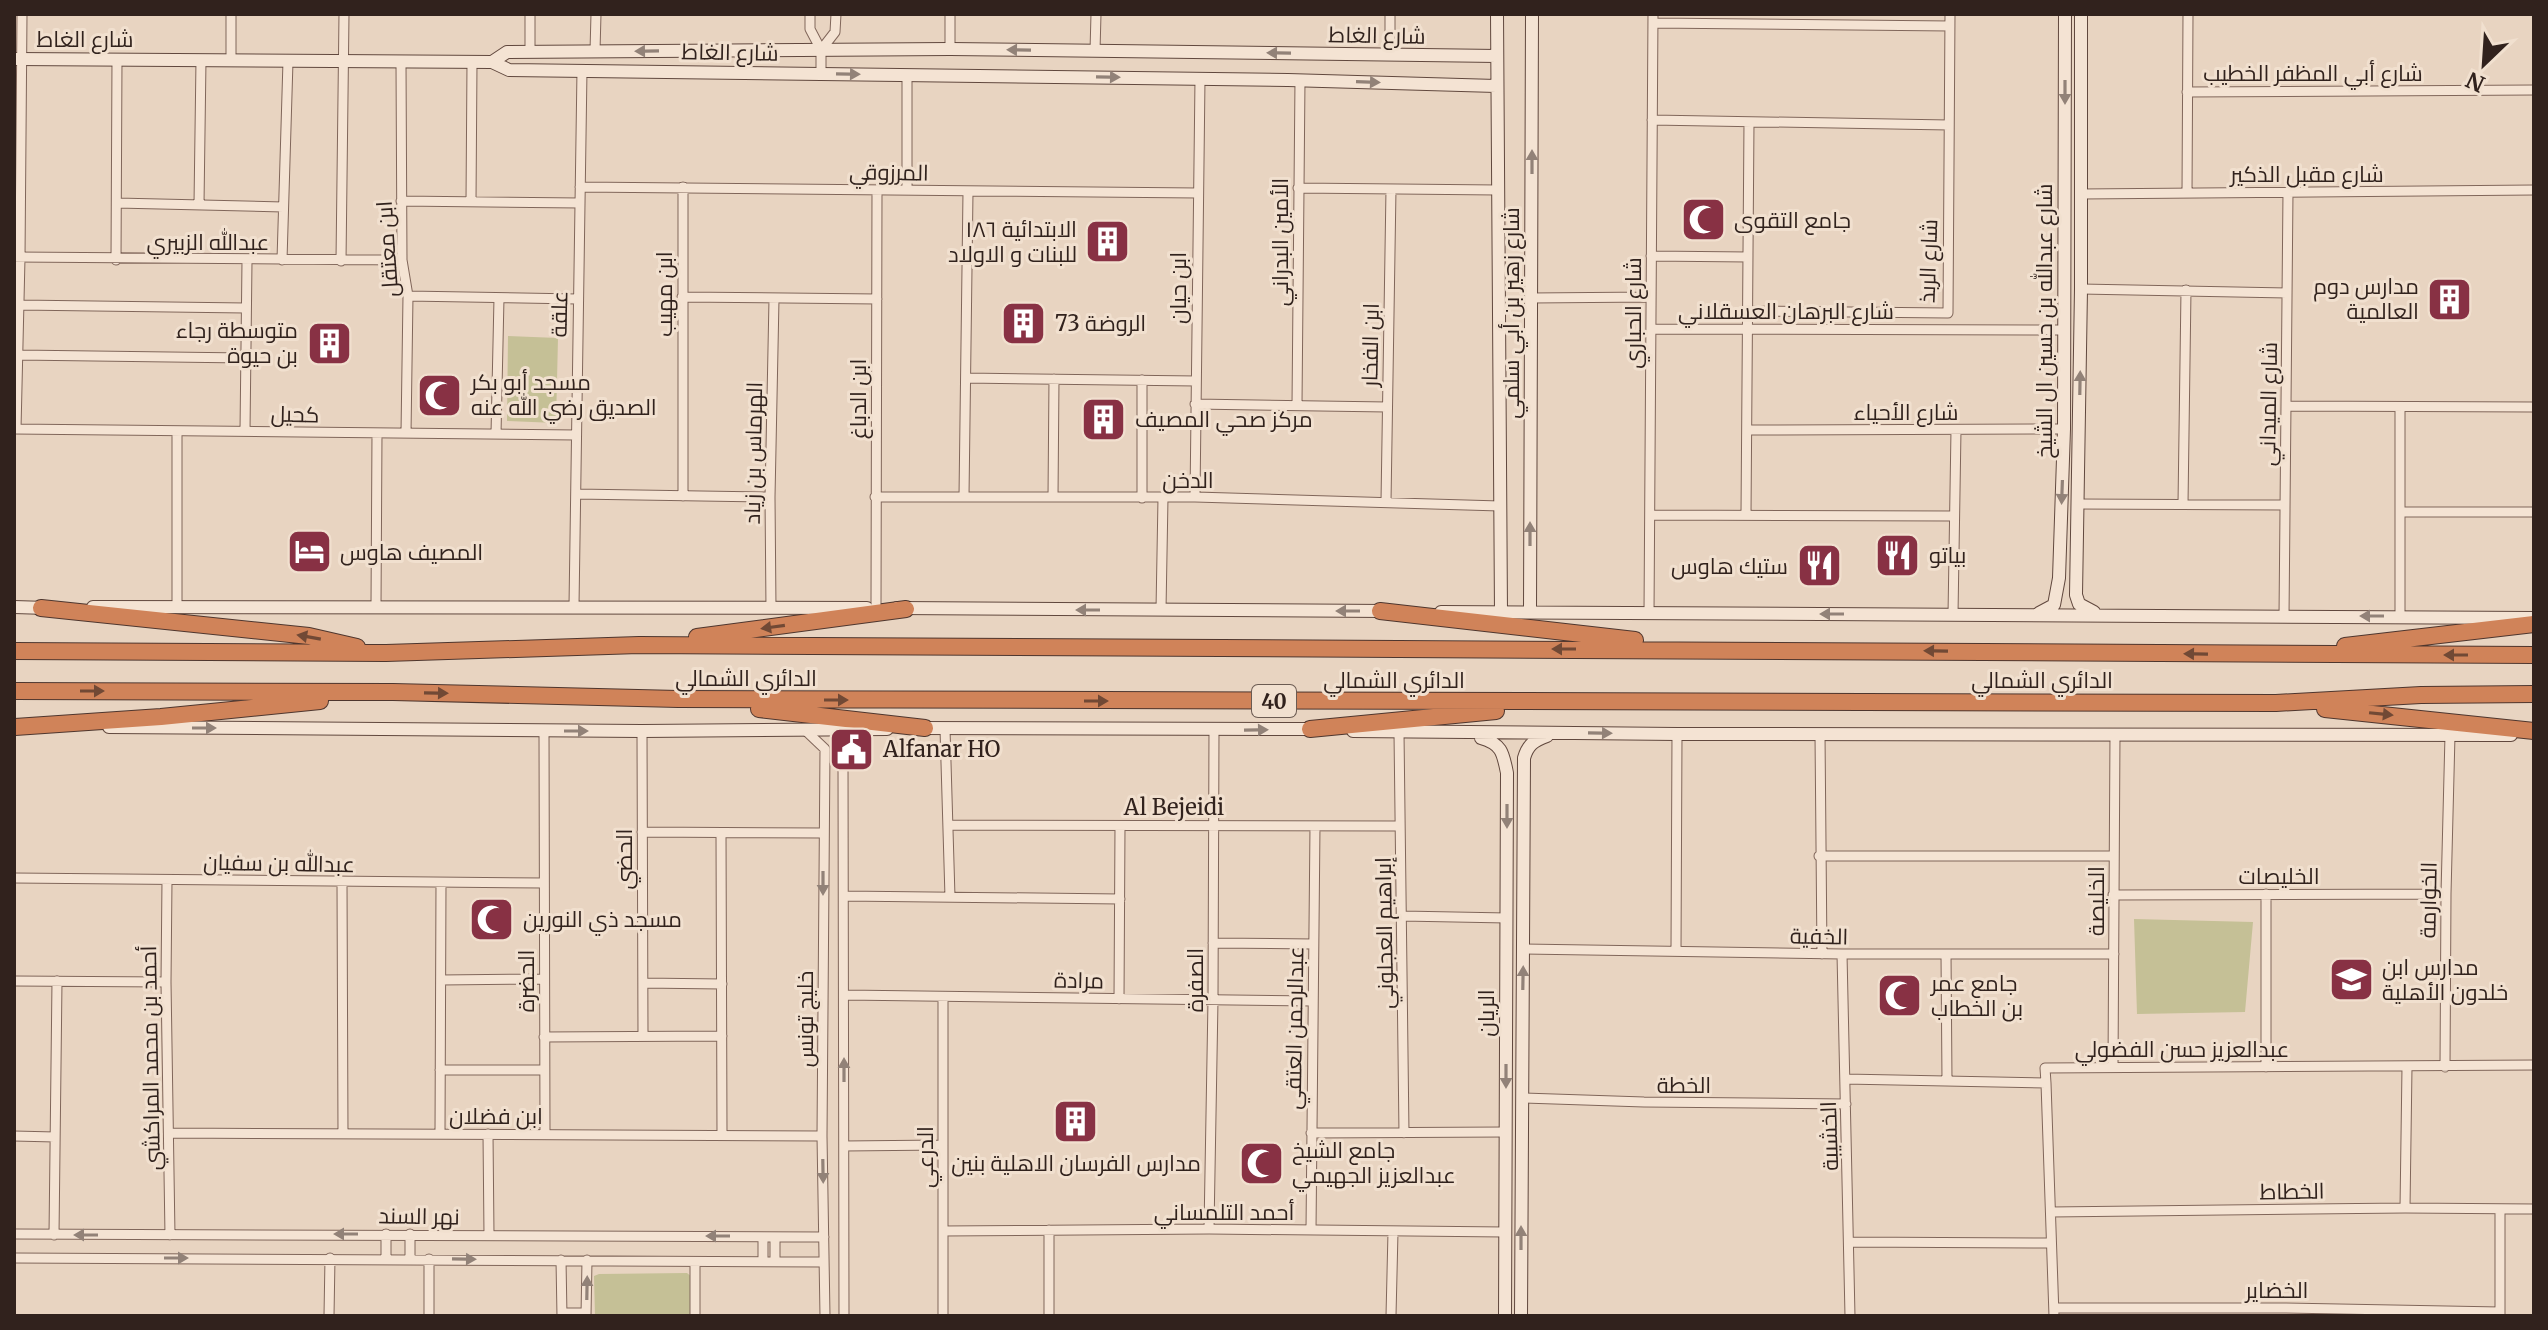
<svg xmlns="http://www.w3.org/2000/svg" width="2548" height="1330" viewBox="0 0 2548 1330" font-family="Merriweather,Cairo,serif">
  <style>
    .green { fill: #c5c096 }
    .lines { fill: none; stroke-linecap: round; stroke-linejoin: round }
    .street-casing { stroke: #80665a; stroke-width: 11 }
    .secondary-casing { stroke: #61483e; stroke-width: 14 }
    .highway-casing { stroke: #4e362e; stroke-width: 18 }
    .street { stroke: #f4e3d3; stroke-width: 9 }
    .secondary { stroke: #f4e3d3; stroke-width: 12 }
    .highway { stroke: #d08359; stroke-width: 16 }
    .oneway { fill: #928278 }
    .oneway2 { fill: #714935 }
    .labels { text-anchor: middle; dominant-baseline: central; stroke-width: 6; stroke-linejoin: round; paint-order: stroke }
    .shield { fill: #f1e0cf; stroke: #6b5b52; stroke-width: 2 }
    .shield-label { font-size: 20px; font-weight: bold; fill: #31221d }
    .street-label { font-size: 22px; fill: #31221d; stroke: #f1e0cf }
    .poi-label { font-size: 22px; fill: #31221d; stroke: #f1e0cf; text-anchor: start }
  </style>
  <rect width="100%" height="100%" fill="#e8d4c1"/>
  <path class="green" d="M508 336 558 338 556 423 507 421Z
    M2134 919 2253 922 2245 1012 2137 1014Z
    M687 1273 692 1277V1316H595L594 1276 599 1274Z"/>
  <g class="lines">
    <defs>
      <path id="street" d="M231 14V60
        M810 14V29L821 50V73
        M1653 23 1950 26
        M950 49V14
        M821 50 835 32 836 14
        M595 51 596 14
        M1095 51 1096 14
        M530 52V14
        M1390 55V14
        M401 63 402 260 408 296 406 433
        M2187 92 2534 90
        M1652 120 1949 125
        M580 187 1197 193
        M683 187V496
        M1298 188 1497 190
        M907 190V75
        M2187 193 2188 14
        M2081 194 2534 190
        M401 201 579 203
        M471 201 472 63
        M117 203 283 207
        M199 204 201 60
        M1651 256 1748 257
        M14 257 402 260
        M116 260 117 59
        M282 260 288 61
        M341 261 344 14
        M2081 289 2287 293
        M408 296 577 299
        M682 297 877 299
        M1531 298 1651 297
        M19 305 245 308
        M1748 311 1948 313 1950 14
        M1651 329 2065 330
        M18 355 245 358
        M966 378 1196 381
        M1195 404 1387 407
        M1297 405 1300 80
        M2286 406 2534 407
        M2400 408V616
        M14 429 576 435
        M16 429 20 258 22 14
        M1748 430 2064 429
        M177 431V606
        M245 431 247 261
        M496 434 499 298
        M576 494 770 497
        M964 496 968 192
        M875 497H1195L1500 506
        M1053 497 1054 379
        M1195 497 1200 79
        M1142 498V380
        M1386 502 1391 189
        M2078 504 2284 505
        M2183 504 2186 290
        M2401 512H2534
        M1650 515 1954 516
        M1746 515 1749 122
        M574 606 582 70
        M376 607 377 433
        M771 608 770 497 774 299
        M876 608 877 190
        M1161 610 1163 498
        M1649 613 1653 14
        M1953 615 1956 430
        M2284 617 2288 192
        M945 729 950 897
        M544 730 545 1134
        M805 730 825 749 822 1136 825 1316
        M642 731 643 1036
        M1399 733 1404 1133
        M1820 734 1822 954
        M948 825 1400 826
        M642 832 823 833
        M721 833 722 1134
        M1819 856H2114
        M14 878 544 883
        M167 880 166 982 170 1235
        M342 882 343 1133
        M2266 894V1067
        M2113 895 2446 894
        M844 896 1120 899
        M1402 916 1507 918
        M1213 943 1313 944
        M1523 949 1842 954H2114
        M1676 951 1677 734
        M1842 954 1850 1316
        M1946 954 1947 1081
        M441 980 544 979
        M14 981 166 982
        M643 983 722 984
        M845 995 1312 1001
        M1119 999 1120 826
        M544 1037 722 1036
        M2113 1067 2115 734
        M2445 1067 2446 894 2450 735
        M440 1070H544
        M1845 1079 2046 1083 2045 1068 2534 1065
        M2046 1083 2054 1316
        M1522 1098 1644 1102 1846 1104
        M169 1133 822 1136
        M1311 1133 1505 1132
        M440 1134 441 883
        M488 1134 489 1235
        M14 1136 55 1137
        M844 1146 943 1145
        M2405 1208 2407 1067
        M2500 1209V1316
        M2051 1212 2405 1208 2534 1209
        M1209 1229 1213 1000 1214 730
        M1049 1230V1316
        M1311 1230 1315 826
        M943 1231 1209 1229 1504 1232
        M14 1234 824 1237
        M386 1234V1259
        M54 1235 57 981
        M1849 1242 2050 1243
        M14 1258 824 1262
        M410 1258V1234
        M561 1260 562 1316
        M763 1260V1237
        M775 1260V1237
        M2054 1308H2283L2500 1312
        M562 1313H586
        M329 1316 330 1258
        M429 1316V1259
        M586 1316 587 1260
        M695 1316V1262
        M844 1316 843 759 849 741 862 730
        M943 1316V997
        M1391 1316 1393 1232"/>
      <path id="secondary" d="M1497 14 1501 612
        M2081 14V289L2076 595 2079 604 2094 612
        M14 59 492 62 509 70 1288 80 1496 86
        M492 62 507 52 950 49 1497 56
        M14 607 47 608
        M93 607 867 608
        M897 608 1387 611
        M1441 612 2534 618
        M1530 612 1532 14
        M2039 613 2054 605 2059 578 2064 429 2065 14
        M109 727 642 731 887 729
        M917 728 1319 729
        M1353 731 1677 734 2511 735
        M1481 738C1502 744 1503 753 1507 773L1505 1316
        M1521 1316 1524 758C1528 744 1534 741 1547 736"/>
      <path id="highway" d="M41 608 309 636 357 647
        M1380 611 1635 640
        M697 637 906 609
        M2345 646 2534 624
        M14 651 386 653 639 645 2534 655
        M14 691 393 692 678 699 2276 703 2421 695 2534 694
        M759 709 925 728
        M2325 709 2534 731
        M15 727 161 717 320 701
        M1310 729 1496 711"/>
    </defs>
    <use href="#street" class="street-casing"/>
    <use href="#secondary" class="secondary-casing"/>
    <use href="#highway" class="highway-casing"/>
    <use href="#street" class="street"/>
    <use href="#secondary" class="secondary"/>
    <use href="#highway" class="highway"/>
  </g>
  <defs><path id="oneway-solid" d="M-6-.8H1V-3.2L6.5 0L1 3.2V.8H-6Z" transform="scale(2)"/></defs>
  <g class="oneway">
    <use href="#oneway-solid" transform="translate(1019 50) rotate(-179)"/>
    <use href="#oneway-solid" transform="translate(647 51) rotate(179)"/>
    <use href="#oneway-solid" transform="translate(1279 53) rotate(-179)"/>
    <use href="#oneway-solid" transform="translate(848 74) rotate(1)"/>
    <use href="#oneway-solid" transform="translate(1108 77) rotate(1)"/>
    <use href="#oneway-solid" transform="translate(1368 82) rotate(2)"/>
    <use href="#oneway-solid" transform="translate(2065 92) rotate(90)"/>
    <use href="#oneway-solid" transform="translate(1532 162) rotate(-90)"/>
    <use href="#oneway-solid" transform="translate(2080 383) rotate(-89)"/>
    <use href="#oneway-solid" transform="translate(2062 492) rotate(92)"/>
    <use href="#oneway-solid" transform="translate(1530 534) rotate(-90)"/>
    <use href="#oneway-solid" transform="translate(1088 610) rotate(-180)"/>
    <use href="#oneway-solid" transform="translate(1348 611) rotate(-180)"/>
    <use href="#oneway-solid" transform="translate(1832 614) rotate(-180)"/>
    <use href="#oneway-solid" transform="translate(2372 616) rotate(180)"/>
    <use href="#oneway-solid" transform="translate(204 728)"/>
    <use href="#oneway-solid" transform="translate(1256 730) rotate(-1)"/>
    <use href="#oneway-solid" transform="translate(576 731)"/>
    <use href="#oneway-solid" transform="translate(1600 733) rotate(1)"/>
    <use href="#oneway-solid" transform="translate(1507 816) rotate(90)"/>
    <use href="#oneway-solid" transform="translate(823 883) rotate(90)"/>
    <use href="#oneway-solid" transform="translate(1523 978) rotate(-89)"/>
    <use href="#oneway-solid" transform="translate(844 1070) rotate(-90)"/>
    <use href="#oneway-solid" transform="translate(1506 1076) rotate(90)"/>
    <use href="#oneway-solid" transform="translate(823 1171) rotate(89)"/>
    <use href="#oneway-solid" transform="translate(346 1234) rotate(180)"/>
    <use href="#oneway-solid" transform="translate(86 1235) rotate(180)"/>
    <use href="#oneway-solid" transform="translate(718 1236) rotate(-180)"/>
    <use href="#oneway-solid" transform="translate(1521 1238) rotate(-90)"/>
    <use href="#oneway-solid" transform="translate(176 1258)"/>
    <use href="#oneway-solid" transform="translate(464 1259) rotate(1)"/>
    <use href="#oneway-solid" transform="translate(587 1288) rotate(-89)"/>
  </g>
  <g class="oneway2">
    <use href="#oneway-solid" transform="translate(773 627) rotate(172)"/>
    <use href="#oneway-solid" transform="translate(309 637) rotate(-170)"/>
    <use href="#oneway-solid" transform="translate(1564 649) rotate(-180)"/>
    <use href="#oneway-solid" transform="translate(1936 651) rotate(-179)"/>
    <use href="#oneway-solid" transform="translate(2196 654) rotate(-179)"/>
    <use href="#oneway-solid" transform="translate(2456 655) rotate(-180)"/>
    <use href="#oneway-solid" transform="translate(92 691)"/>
    <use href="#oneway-solid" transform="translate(436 693) rotate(1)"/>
    <use href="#oneway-solid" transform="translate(836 700)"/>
    <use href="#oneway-solid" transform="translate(1096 701)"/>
    <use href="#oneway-solid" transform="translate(2381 714) rotate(6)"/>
  </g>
  <defs>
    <symbol id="mosque-square" viewBox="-11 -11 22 22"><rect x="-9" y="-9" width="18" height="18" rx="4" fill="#883144" stroke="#f1e0cf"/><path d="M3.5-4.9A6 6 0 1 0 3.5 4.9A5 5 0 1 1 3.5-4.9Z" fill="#fff"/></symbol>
    <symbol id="building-square" viewBox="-11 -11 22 22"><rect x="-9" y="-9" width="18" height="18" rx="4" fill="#883144" stroke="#f1e0cf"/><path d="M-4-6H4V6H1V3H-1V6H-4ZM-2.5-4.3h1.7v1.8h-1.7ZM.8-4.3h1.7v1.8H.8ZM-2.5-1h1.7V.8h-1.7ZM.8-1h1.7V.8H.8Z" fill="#fff"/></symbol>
    <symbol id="hotel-square" viewBox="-11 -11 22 22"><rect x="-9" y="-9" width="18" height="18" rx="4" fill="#883144" stroke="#f1e0cf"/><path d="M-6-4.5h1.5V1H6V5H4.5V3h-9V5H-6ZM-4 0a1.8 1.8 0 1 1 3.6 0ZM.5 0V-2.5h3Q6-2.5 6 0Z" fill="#fff"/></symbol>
    <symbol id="restaurant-square" viewBox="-11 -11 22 22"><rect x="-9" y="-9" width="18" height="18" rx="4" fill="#883144" stroke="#f1e0cf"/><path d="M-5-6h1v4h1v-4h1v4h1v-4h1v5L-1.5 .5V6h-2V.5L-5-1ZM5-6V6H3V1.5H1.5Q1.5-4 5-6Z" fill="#fff"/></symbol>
    <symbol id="civic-square" viewBox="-11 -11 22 22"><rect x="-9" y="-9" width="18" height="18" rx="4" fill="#883144" stroke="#f1e0cf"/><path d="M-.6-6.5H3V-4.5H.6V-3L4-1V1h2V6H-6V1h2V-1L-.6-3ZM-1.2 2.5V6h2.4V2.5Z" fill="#fff"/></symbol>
    <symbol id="school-square" viewBox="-11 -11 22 22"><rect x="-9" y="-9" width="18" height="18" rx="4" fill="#883144" stroke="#f1e0cf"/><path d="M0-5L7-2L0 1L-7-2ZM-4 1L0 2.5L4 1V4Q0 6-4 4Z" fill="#fff"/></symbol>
  </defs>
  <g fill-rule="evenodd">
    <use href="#mosque-square" x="1678" y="194" width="51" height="51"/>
    <use href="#building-square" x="1082" y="216" width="51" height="51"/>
    <use href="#building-square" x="2424" y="274" width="51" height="51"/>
    <use href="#building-square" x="998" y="298" width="51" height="51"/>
    <use href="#building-square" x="304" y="318" width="51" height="51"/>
    <use href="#mosque-square" x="414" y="370" width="51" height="51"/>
    <use href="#building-square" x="1078" y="394" width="51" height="51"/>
    <use href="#hotel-square" x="284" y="526" width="51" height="51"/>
    <use href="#restaurant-square" x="1872" y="530" width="51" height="51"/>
    <use href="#restaurant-square" x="1794" y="540" width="51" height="51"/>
    <use href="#civic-square" x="826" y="724" width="51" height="51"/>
    <use href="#mosque-square" x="466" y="894" width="51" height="51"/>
    <use href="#school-square" x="2326" y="954" width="51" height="51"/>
    <use href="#mosque-square" x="1874" y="970" width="51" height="51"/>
    <use href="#building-square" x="1050" y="1096" width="51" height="51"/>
    <use href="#mosque-square" x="1236" y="1138" width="51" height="51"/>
  </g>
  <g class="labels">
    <rect class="shield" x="1252" y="685" width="44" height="32" rx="6"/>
    <g class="shield-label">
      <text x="1274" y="701">40</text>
    </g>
    <g class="street-label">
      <text transform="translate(1377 35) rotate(1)">شارع الغاط</text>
      <text x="85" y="39">شارع الغاط</text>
      <text transform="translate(730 52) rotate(1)">شارع الغاط</text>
      <text x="2313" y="73">شارع أبي المظفر الخطيب</text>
      <text transform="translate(889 172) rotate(1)">المرزوقي</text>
      <text x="2307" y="174">شارع مقبل الذكير</text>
      <text x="208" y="242">عبدالله الزبيري</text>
      <text transform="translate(1280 242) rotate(-90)">الأمين البدراني</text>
      <text transform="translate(387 249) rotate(-94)">ابن معتقل</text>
      <text transform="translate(1928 261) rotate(-88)">شارع الربذ</text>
      <text transform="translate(1178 288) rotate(-90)">ابن حيان</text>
      <text transform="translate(664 294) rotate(-90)">ابن مهيب</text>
      <text x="1786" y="311">شارع البرهان العسقلاني</text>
      <text transform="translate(1511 313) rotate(-90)">شارع زهير بن أبي سلمي</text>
      <text transform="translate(1633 313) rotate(-90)">شارع الحباري</text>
      <text transform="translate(559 314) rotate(-89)">علقة</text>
      <text transform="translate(2044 321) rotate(-90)">شارع عبدالله بن حسين ال الشيخ</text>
      <text transform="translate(1370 345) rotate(-89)">ابن الفخار</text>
      <text transform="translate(858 399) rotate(-90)">ابن الدباغ</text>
      <text transform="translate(2268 404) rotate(-89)">شارع الميداني</text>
      <text x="1906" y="412">شارع الأحياء</text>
      <text transform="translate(295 414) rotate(1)">كحيل</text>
      <text transform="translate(753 453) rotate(-89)">الهرماس بن زياد</text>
      <text x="1188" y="480">الدخن</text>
      <text x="746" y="678">الدائري الشمالي</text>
      <text x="1394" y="680">الدائري الشمالي</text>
      <text x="2042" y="680">الدائري الشمالي</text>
      <text x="1174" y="807">Al Bejeidi</text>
      <text transform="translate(624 859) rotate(-90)">الحضي</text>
      <text transform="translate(279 863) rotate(1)">عبدالله بن سفيان</text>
      <text x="2279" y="876">الخليصات</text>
      <text transform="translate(2428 900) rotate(-89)">الخوارمة</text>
      <text transform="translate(2096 901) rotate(-90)">الخليصة</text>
      <text transform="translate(1384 933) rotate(-91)">إبراهيم العجلوني</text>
      <text transform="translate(1819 936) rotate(1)">الخفية</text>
      <text transform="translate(1079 980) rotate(1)">مرادة</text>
      <text transform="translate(1195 980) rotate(-90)">الصفرة</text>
      <text transform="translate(526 981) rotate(-90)">الحضرة</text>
      <text transform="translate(1486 1013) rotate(-90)">الريان</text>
      <text transform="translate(805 1019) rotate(-90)">خليج تونس</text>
      <text transform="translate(1294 1028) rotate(-89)">عبدالرحمن العتقي</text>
      <text x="2182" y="1049">عبدالعزيز حسن الفضولي</text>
      <text transform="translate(150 1058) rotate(-91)">أحمد بن محمد المراكشي</text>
      <text x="1684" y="1085">الخطة</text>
      <text x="496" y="1116">ابن فضلان</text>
      <text transform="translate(1829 1136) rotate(-92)">الخشيبة</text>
      <text transform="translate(925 1157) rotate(-90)">الدرعي</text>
      <text transform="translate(2292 1191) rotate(-1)">الخطاط</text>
      <text x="1224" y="1212">أحمد التلمساني</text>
      <text transform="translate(419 1216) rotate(1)">نهر السند</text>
      <text x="2277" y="1290">الخضاير</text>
    </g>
    <g class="poi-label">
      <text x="1734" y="220">جامع التقوى</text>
      <text x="1077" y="229" text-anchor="end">الابتدائية ١٨٦<tspan x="1077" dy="25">للبنات و الاولاد</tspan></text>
      <text x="2419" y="286" text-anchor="end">مدارس دوم<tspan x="2419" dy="25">العالمية</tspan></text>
      <text x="1055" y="323">الروضة 73</text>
      <text x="298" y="330" text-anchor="end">متوسطة رجاء<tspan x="298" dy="25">بن حيوة</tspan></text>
      <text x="471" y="382">مسجد أبو بكر<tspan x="471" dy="25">الصديق رضي الله عنه</tspan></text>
      <text x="1135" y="419">مركز صحي المصيف</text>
      <text x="340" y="552">المصيف هاوس</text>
      <text x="1929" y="555">بياتو</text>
      <text x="1788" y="566" text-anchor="end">ستيك هاوس</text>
      <text x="883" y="749">Alfanar HO</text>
      <text x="523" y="919">مسجد ذي النورين</text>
      <text x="2382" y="967">مدارس ابن<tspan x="2382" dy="25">خلدون الأهلية</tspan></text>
      <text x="1931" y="983">جامع عمر<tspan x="1931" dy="25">بن الخطاب</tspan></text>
      <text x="1292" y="1150">جامع الشيخ<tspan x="1292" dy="25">عبدالعزيز الجهيمي</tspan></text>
      <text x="1076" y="1163" text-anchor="middle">مدارس الفرسان الاهلية بنين</text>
    </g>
  </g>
  <rect width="2548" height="1330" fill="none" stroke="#31221d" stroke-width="32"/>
  <g transform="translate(2484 64) rotate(205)" stroke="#f1e0cf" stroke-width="6" paint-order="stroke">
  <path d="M0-6L14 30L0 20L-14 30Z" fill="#31221d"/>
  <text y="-12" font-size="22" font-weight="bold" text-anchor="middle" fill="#31221d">N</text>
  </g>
</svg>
